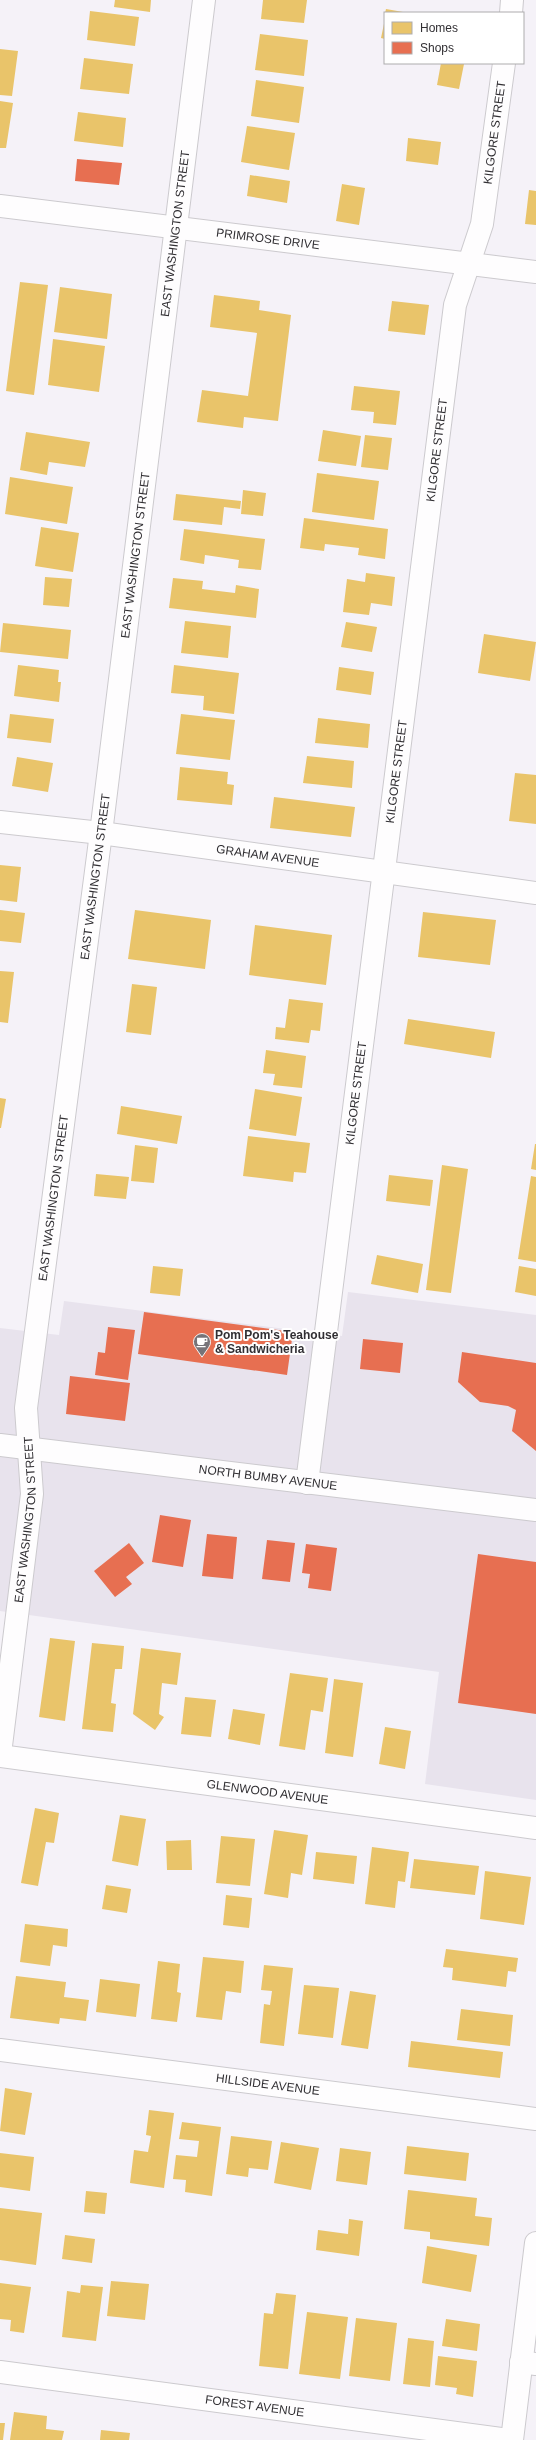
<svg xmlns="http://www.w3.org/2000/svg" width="536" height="2440" viewBox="0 0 536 2440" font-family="Arial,sans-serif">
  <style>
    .built { fill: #e8e3ed }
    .homes { fill: #e9c46a }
    .shops { fill: #e76f51 }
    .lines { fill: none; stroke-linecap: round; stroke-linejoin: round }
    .minor-casing { stroke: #cccace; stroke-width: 24 }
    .tertiary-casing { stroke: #cccace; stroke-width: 24 }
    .minor { stroke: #fefdfe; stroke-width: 22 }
    .tertiary { stroke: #fefdfe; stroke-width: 22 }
    .labels { text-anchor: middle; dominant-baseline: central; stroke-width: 4; stroke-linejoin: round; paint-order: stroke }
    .street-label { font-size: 12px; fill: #312f33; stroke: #fff }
    .poi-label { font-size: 12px; font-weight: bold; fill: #312f33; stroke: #fff; text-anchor: start }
  </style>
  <rect width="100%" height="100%" fill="#f5f2f8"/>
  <path class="built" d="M348 1292 536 1315V1800L425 1784 439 1672 0 1611V1328L59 1335 64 1301 342 1336Z"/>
  <path class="homes" d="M115 0H151L150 12 114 7Z
    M263 0H307L304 23 261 19Z
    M386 9 403 12V13H385Z
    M90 11 139 17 135 46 87 40Z
    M385 19V39L381 38Z
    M260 34 308 40 304 76 255 70Z
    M0 49 18 51 12 96 0 95Z
    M84 58 133 64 129 94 80 89Z
    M441 63 464 64 459 89 437 85Z
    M256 80 304 87 299 123 251 116Z
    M0 101 13 103 6 148H0Z
    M78 112 126 118 123 147 74 141Z
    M247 126 295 133 289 170 241 162Z
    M408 138 441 142 438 165 406 161Z
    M250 175 290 181 287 203 247 196Z
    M342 184 365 188 359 225 336 221Z
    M529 190 536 191V225L525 224Z
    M20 282 48 285 34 395 6 391Z
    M60 287 112 294 107 339 54 332Z
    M214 295 260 301 259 310 291 315 278 421 244 417 243 428 197 422 202 390 248 396 257 333 210 327Z
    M392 301 429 305 425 335 388 331Z
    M53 339 105 346 99 392 48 385Z
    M354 386 400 391 396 425 373 423 374 412 351 410Z
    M323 430 361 436 356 466 318 461Z
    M26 432 90 442 85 467 49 462 47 475 20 470Z
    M365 435 392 438 388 470 361 467Z
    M317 473 379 481 374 520 312 512Z
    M10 477 73 487 67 524 5 514Z
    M243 490 266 493 263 516 241 514Z
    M176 494 241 501 240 509 224 507 222 525 173 520Z
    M304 518 388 529 385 559 358 555 359 548 325 544 324 551 300 548Z
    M41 527 79 533 73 572 35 566Z
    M184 529 265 539 261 570 238 568 239 560 205 555 204 564 180 560Z
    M366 573 395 577 392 606 371 603 369 615 343 612 347 579 365 582Z
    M45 577 72 579 69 607 43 605Z
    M173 578 203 581 202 589 235 593 236 585 259 589 256 618 169 608Z
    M185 621 231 626 228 658 181 653Z
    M346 622 377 627 372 652 341 647Z
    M3 623 71 630 68 659 0 652Z
    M484 634 536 642 530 681 478 673Z
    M18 665 59 670 58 682H61L59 702 14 696Z
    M174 665 239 673 234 714 203 710 204 696 171 693Z
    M339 667 374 672 371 695 336 690Z
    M10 714 54 719 51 743 7 738Z
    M181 714 235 720 230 760 176 754Z
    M318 718 370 724 368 748 315 743Z
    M307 756 354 761 352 788 303 783Z
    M17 757 53 763 48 792 12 786Z
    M180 767 228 772 227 784 234 785 232 805 177 800Z
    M515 773 536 775V824L509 821Z
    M274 797 355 807 351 837 270 828Z
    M0 865 21 867 17 902 0 900Z
    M0 910 25 913 21 943 0 941Z
    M135 910 211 920 205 969 128 959Z
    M423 912 496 920 490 965 418 957Z
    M255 925 332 935 326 985 249 975Z
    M0 971 14 972 8 1023 0 1022Z
    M132 984 157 987 151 1035 126 1032Z
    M289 999 323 1003 320 1031 311 1030 309 1043 275 1039 276 1027 285 1028Z
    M408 1019 495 1032 491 1058 404 1044Z
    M266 1050 306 1056 302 1088 273 1085 275 1074 263 1073Z
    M255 1089 302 1097 296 1136 249 1129Z
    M0 1098 6 1099 1 1128H0Z
    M121 1106 182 1116 177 1144 117 1134Z
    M248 1136 310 1143 306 1173 294 1172 293 1182 243 1176Z
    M535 1144H536V1170L531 1169Z
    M135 1145 158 1148 154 1183 131 1181Z
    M442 1165 468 1169 451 1293 426 1290Z
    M96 1174 129 1177 126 1199 94 1196Z
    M389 1175 433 1180 430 1206 386 1201Z
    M531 1176 536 1177V1262L518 1259Z
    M377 1255 423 1264 418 1293 371 1284Z
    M153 1266 183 1269 180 1296 150 1293Z
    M519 1266 536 1269V1296L515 1292Z
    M50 1638 75 1641 65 1721 39 1717Z
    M92 1643 124 1646 122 1669H115L111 1703 116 1704 113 1732 82 1729Z
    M141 1648 181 1653 177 1685 162 1683 159 1714 164 1717 155 1730 133 1714Z
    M290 1673 328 1678 323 1712 311 1710 305 1750 279 1746Z
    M334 1679 363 1683 353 1757 325 1753Z
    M185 1697 216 1700 211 1737 181 1734Z
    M233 1709 265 1714 260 1745 228 1739Z
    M385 1727 411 1731 405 1769 379 1764Z
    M35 1808 59 1813 54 1843 46 1842 38 1886 21 1883Z
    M120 1815 146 1819 138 1866 112 1861Z
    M274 1830 308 1835 302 1875 291 1873 288 1898 264 1894Z
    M221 1836 255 1839 250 1886 216 1883Z
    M191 1840 192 1870H167L166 1841Z
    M372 1847 409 1852 405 1882 398 1881 395 1908 365 1904Z
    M316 1852 357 1856 354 1884 313 1879Z
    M414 1859 479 1866 475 1895 410 1888Z
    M485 1871 531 1877 524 1925 480 1919Z
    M106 1885 131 1889 127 1913 102 1909Z
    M226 1895 252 1898 249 1928 223 1925Z
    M25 1924 68 1929 67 1947 53 1945 50 1966 20 1962Z
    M446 1949 518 1958 516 1972 508 1971 506 1987 452 1980 453 1968 443 1967Z
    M203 1957 244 1961 241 1993 226 1991 222 2020 196 2017Z
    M158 1961 180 1964 177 1992 181 1993 177 2022 151 2019Z
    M264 1965 293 1968 284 2046 260 2043 264 2004 270 2005 272 1991 261 1990Z
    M16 1976 66 1982 64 1997 89 2000 86 2021 60 2018 59 2024 10 2018Z
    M100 1979 140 1984 136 2017 96 2012Z
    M304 1985 339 1988 333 2038 298 2034Z
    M350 1991 376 1995 368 2049 341 2045Z
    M461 2009 513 2015 510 2046 457 2040Z
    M411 2041 503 2052 500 2078 408 2067Z
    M5 2088 32 2093 25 2135 0 2131Z
    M149 2110 174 2113 164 2188 130 2183 134 2150 148 2152 151 2136 146 2135Z
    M182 2122 221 2127 212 2196 185 2192 186 2180 173 2179 176 2155 197 2157 199 2141 179 2139Z
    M231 2136 272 2141 268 2170 249 2168 248 2177 226 2174Z
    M281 2142 319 2148 311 2190 274 2183Z
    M407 2146 469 2153 466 2181 404 2174Z
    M340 2148 371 2152 367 2185 336 2181Z
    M0 2153 34 2157 30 2191 0 2187Z
    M408 2190 477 2198 475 2216 492 2218 489 2246 430 2239V2232L404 2229Z
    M86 2191 107 2193 105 2214 84 2212Z
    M0 2208 42 2213 36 2265 0 2260Z
    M349 2219 363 2221 359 2256 316 2250 318 2230 348 2234Z
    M65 2235 95 2239 92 2263 62 2259Z
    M427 2246 477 2255 471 2292 422 2283Z
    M111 2281 149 2284 145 2320 107 2316Z
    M0 2283 31 2287 24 2333 10 2331 11 2320 0 2319Z
    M81 2285 103 2287 96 2341 62 2337 67 2291 80 2293Z
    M276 2293 296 2295 288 2369 259 2366 264 2313 273 2314Z
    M307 2312 348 2317 340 2379 299 2374Z
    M356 2318 397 2323 390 2381 349 2376Z
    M446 2319 480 2324 477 2351 442 2346Z
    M408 2338 434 2341 430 2387 403 2384Z
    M438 2356 477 2361 473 2397 456 2394 457 2388 435 2385Z
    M14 2412 47 2416 46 2429 64 2431 62 2440H10Z
    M0 2423H5L3 2440H0Z
    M101 2430 130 2433 129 2440H100Z"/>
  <path class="shops" d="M77 159 122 163 119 185 75 181Z
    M144 1312 293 1332 287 1375 138 1354Z
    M108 1327 135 1330 128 1380 95 1375 98 1352 105 1353Z
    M363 1339 403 1343 400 1373 360 1369Z
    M462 1352 536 1363V1451L512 1431 516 1410 508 1406 480 1402 458 1382Z
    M70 1376 130 1383 125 1421 66 1414Z
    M160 1515 191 1520 183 1567 152 1562Z
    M207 1534 237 1537 233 1579 202 1576Z
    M267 1540 295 1543 290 1582 262 1579Z
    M129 1543 144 1563 126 1577 132 1584 115 1597 94 1571Z
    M306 1544 337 1548 331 1591 308 1588 310 1574 302 1573Z
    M478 1554 536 1562V1714L458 1703Z"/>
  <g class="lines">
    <defs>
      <g id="minor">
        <path d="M511 13 512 0"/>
        <path id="s1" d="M0 822 101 833 536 893"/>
        <path id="s2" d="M307 1483 455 305 482 224 504 63"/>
        <path id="s3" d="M0 1754 32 1494 26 1408 101 833 204 0"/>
        <path id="s4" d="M0 1756 536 1828"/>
        <path id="s5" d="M0 2050 536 2119"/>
        <path d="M521 2362 536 2364"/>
        <path id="s6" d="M0 2372 510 2440"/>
      </g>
      <g id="tertiary">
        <path id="s7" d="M0 206 536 272"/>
        <path id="s8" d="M0 1445 536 1510"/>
        <path d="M512 2440 536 2243"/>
      </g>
    </defs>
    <use href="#minor" class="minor-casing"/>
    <use href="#tertiary" class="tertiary-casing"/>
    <use href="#minor" class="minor"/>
    <use href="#tertiary" class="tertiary"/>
  </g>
  <defs>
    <symbol id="cafe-pin" viewBox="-11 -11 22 30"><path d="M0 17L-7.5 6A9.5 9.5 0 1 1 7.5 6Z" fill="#767378" stroke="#fff"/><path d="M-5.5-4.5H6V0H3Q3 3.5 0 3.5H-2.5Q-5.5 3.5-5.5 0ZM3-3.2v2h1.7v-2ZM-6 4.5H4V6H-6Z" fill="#fff"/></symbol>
  </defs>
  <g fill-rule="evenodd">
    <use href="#cafe-pin" x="192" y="1332" width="20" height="27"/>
  </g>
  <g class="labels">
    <g class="street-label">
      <text stroke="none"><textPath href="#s2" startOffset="1365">KILGORE STREET</textPath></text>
      <text stroke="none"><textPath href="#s3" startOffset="1532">EAST WASHINGTON STREET</textPath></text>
      <text stroke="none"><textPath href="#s7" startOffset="270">PRIMROSE DRIVE</textPath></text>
      <text stroke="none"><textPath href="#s2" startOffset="1041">KILGORE STREET</textPath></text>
      <text stroke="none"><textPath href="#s3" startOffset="1208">EAST WASHINGTON STREET</textPath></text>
      <text stroke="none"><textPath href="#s2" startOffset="717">KILGORE STREET</textPath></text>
      <text stroke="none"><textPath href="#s1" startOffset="270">GRAHAM AVENUE</textPath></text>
      <text stroke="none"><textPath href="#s3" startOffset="884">EAST WASHINGTON STREET</textPath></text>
      <text stroke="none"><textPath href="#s2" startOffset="393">KILGORE STREET</textPath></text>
      <text stroke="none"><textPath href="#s3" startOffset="560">EAST WASHINGTON STREET</textPath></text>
      <text stroke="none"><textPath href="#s8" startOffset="270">NORTH BUMBY AVENUE</textPath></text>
      <text stroke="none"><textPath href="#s3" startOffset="236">EAST WASHINGTON STREET</textPath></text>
      <text stroke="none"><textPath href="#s4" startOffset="270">GLENWOOD AVENUE</textPath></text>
      <text stroke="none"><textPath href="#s5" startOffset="270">HILLSIDE AVENUE</textPath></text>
      <text stroke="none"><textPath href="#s6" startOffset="257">FOREST AVENUE</textPath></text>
    </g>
    <g class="poi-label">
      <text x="215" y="1335">Pom Pom's Teahouse<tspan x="215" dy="14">&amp; Sandwicheria</tspan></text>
    </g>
  </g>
  <rect x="384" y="12" width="140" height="52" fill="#ffffff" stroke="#adacad"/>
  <rect x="392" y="22" width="20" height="12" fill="#e9c46a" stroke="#adacad"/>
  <text x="420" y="32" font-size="12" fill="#312f33">Homes</text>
  <rect x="392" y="42" width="20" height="12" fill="#e76f51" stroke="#adacad"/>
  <text x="420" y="52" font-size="12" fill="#312f33">Shops</text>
</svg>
